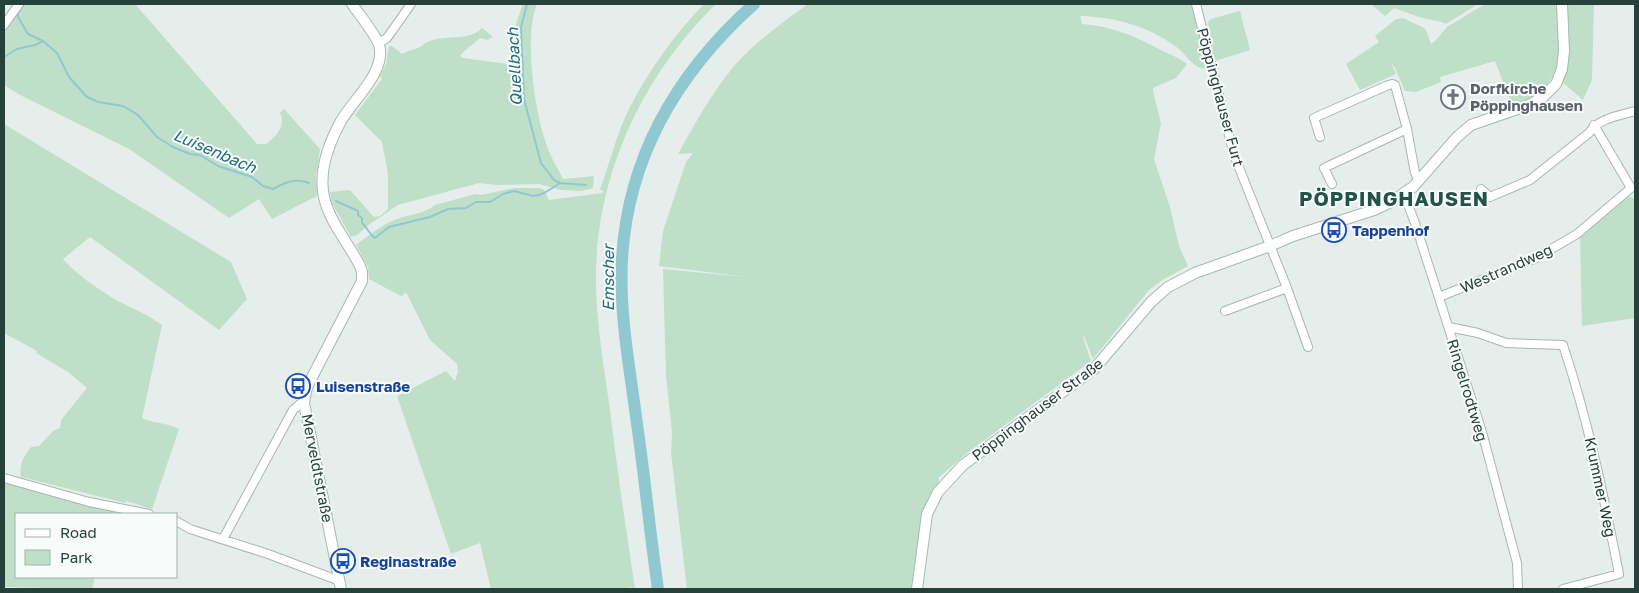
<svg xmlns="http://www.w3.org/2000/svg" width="1639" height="593" viewBox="0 0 1639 593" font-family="'Golos Text',sans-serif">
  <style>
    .green { fill: #c0dfc8 }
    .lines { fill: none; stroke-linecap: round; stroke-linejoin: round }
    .stream { stroke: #90c8d2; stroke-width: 2 }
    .river { stroke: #90c8d2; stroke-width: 12 }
    .minor-casing { stroke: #a8b7b2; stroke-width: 10 }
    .secondary-casing { stroke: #a4bab2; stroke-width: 12 }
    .minor { stroke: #fff; stroke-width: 8 }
    .secondary { stroke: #fff; stroke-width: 10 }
    .labels { text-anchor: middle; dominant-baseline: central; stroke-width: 4; stroke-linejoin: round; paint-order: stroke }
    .worship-label { font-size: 15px; font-weight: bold; fill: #5b616d; stroke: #f7fbf9; text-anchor: start }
    .street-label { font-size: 15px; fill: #254139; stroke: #f7fbf9 }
    .transit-label { font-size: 15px; font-weight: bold; fill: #164399; stroke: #f7fbf9; text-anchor: start }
    .water-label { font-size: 16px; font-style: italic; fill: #1f6d7c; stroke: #f7fbf9 }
    .district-label { font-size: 20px; font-weight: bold; letter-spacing: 1px; fill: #215346; stroke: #f7fbf9 }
  </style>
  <rect width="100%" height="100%" fill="#e6eeeb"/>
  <path class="green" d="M15 4H135L257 144H266C275 137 287 126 280 113L284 109 320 149 316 176 317 196 272 219 259 199 229 218 129 149 20 95 4 85V19Z
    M523 4H537C524 34 534 105 544 137 546 144 549 152 552 158 555 165 560 172 563 179L594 176 593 188 581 191 561 190 539 184 497 185 479 183 398 205 370 224 357 235 351 237 332 203 330 192 350 190 374 217 380 216 388 209V174L382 142 355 115 382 79 380 77 386 64 389 46H392L402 54C408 50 415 50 420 47 427 42 428 41 437 39 451 36 471 40 482 28L493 37 487 40 480 38C473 45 466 48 460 56L463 58 508 64 514 39 516 23Z
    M704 4H716C641 77 594 179 596 285 597 327 604 368 610 409 617 469 626 529 635 589L629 587 628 589H491L480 543 451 554 397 396 446 371 455 381 458 372 457 364 430 340 406 292 402 296 399 295 369 279 368 267 356 245C368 236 380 226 394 220 407 215 424 214 435 205L475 194 481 195 514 188H540L544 190 549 200 602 193 603 190H600C610 162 617 132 630 107 649 70 675 34 704 4Z
    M808 4H1194L1208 66 1205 69C1191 67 1186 53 1175 46 1148 26 1114 17 1080 16L1082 24C1112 26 1137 37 1163 51 1171 55 1180 58 1187 64L1176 78 1153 88V91L1161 123 1154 159 1170 207 1179 246 1188 266 1164 279 1149 290 1093 359 1084 336 1083 337 1091 361 966 454 938 478 940 484 913 589H687L671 453 672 432 666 376 663 269 747 277 659 266 663 231 686 162 693 153 678 154C695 123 712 93 734 66 755 42 783 22 808 4Z
    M1371 4H1478L1446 24 1442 22 1422 18 1394 8 1385 16Z
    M1485 4H1594L1592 80 1583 100 1561 81 1566 70 1557 66C1548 88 1539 96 1516 104L1511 102 1495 61 1440 77 1441 82 1416 92 1405 91 1395 68 1391 63 1396 74 1360 90 1346 64 1379 42 1375 36 1396 19 1403 18 1422 27 1426 30 1431 44 1436 40 1447 27Z
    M1240 11 1250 50 1215 61 1208 22 1211 19Z
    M4 124 231 262 247 299 219 330 90 237 63 259C77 275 102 292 120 302 136 310 147 314 162 325L142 418C154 424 166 422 179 429L152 509 126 501 125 503 21 477C19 464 23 458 31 447L39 446 53 431 60 428 61 420 87 388 68 372 36 353 37 351 4 333Z
    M1628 196 1635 199V318L1582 326 1580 235Z
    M4 479 129 514H16V577H95L92 589 4 587Z"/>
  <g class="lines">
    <path class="stream" d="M24 4 18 13V17L28 34 43 41
      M527 4 521 27 524 99 541 163 554 180 560 183 586 185
      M4 57 17 49 35 45 43 41 57 53 69 77 87 97 98 102 123 106 138 115 157 137 173 147 190 154 200 155 218 166 252 177 263 186 273 189C286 182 295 178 309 183
      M336 201 358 211V215L362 218V223C367 227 369 234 375 238L389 227 430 217 448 209 466 208 476 202H490L503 194 514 191 533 196 539 195 546 192 560 183"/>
    <path class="river" d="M658 589C650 534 645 479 637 424 630 369 619 314 622 259 628 155 678 72 754 4"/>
    <defs>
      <path id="minor" d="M1196 4 1234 155 1287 288 1308 347
        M4 25 19 4
        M379 43 387 38 411 4
        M1320 137 1314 118 1386 86 1392 84 1395 85 1407 129 1415 173 1419 181
        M1332 184 1324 168 1407 129
        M1481 189 1490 197 1530 180 1589 133C1599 118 1618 116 1635 111
        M1404 194 1415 223 1482 432 1517 563 1518 589
        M1439 297 1536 258 1577 234 1631 188 1594 125
        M1225 311 1287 288
        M1449 327 1478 333 1506 343 1563 345C1588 420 1604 497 1619 574L1563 589
        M4 478 89 502 149 514
        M176 521 190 529 268 554 340 581
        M223 539 293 410 300 404 304 403"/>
      <path id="secondary" d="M341 589 304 403 306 391 309 383 362 281V272L360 266C348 242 326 218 323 191 320 167 330 141 341 121 353 100 387 71 379 45 376 35 359 14 352 4
        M917 589 927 514 938 492 963 465 1094 369 1151 302 1168 287 1195 273 1270 246 1293 236 1374 210 1391 202 1413 187 1457 137 1471 125 1529 105 1543 97 1556 84 1562 69 1564 51 1562 4"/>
    </defs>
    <use href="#minor" class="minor-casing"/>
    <use href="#secondary" class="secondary-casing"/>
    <use href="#minor" class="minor"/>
    <use href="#secondary" class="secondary"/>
  </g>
  <defs>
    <symbol id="church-ring" viewBox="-11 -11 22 22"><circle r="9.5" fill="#f7fbf9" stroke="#6b7280" stroke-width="1.5"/><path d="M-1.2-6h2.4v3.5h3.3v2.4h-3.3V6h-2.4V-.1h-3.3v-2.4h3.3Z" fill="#6b7280"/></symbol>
    <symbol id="bus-ring" viewBox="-11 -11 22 22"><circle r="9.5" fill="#f7fbf9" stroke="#1a4fb4" stroke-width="1.5"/><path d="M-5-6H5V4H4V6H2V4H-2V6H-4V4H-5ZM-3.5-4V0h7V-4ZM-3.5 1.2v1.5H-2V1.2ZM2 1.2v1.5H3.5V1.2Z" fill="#1a4fb4"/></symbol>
  </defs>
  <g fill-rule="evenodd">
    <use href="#church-ring" x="1439" y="83" width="28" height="28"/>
    <use href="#bus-ring" x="1320" y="216" width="28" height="28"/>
    <use href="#bus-ring" x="284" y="372" width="28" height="28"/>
    <use href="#bus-ring" x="329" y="547" width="28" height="28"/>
  </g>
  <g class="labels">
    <g class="worship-label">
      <text x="1470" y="88">Dorfkirche<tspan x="1470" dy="17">Pöppinghausen</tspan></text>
    </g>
    <g class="street-label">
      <text transform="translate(1221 97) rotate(75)">Pöppinghauser Furt</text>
      <text transform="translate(1506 268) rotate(-24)">Westrandweg</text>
      <text transform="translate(1468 390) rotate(73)">Ringelrodtweg</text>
      <text transform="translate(1037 409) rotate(-37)">Pöppinghauser Straße</text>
      <text transform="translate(318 468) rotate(79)">Merveldtstraße</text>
      <text transform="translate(1601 487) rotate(78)">Krummer Weg</text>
    </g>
    <g class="transit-label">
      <text x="1352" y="230">Tappenhof</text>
      <text x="316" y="386">Luisenstraße</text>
      <text x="360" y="561">Reginastraße</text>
    </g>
    <g class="water-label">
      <text transform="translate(514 67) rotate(-93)">Quellbach</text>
      <text transform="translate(215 151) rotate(23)">Luisenbach</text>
      <text transform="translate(608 278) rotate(-90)">Emscher</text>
    </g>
    <g class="district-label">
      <text x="1394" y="198">PÖPPINGHAUSEN</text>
    </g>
  </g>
  <rect width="1639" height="593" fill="none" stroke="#254139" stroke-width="10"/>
  <rect x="15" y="513" width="162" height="65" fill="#f7fbf9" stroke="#a3b1ac"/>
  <rect x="25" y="529" width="25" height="8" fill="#ffffff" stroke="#a3b1ac"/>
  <text x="60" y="538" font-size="15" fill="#254139">Road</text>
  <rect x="25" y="550" width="25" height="15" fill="#c0dfc8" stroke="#a3b1ac"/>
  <text x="60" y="563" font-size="15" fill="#254139">Park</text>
</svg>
